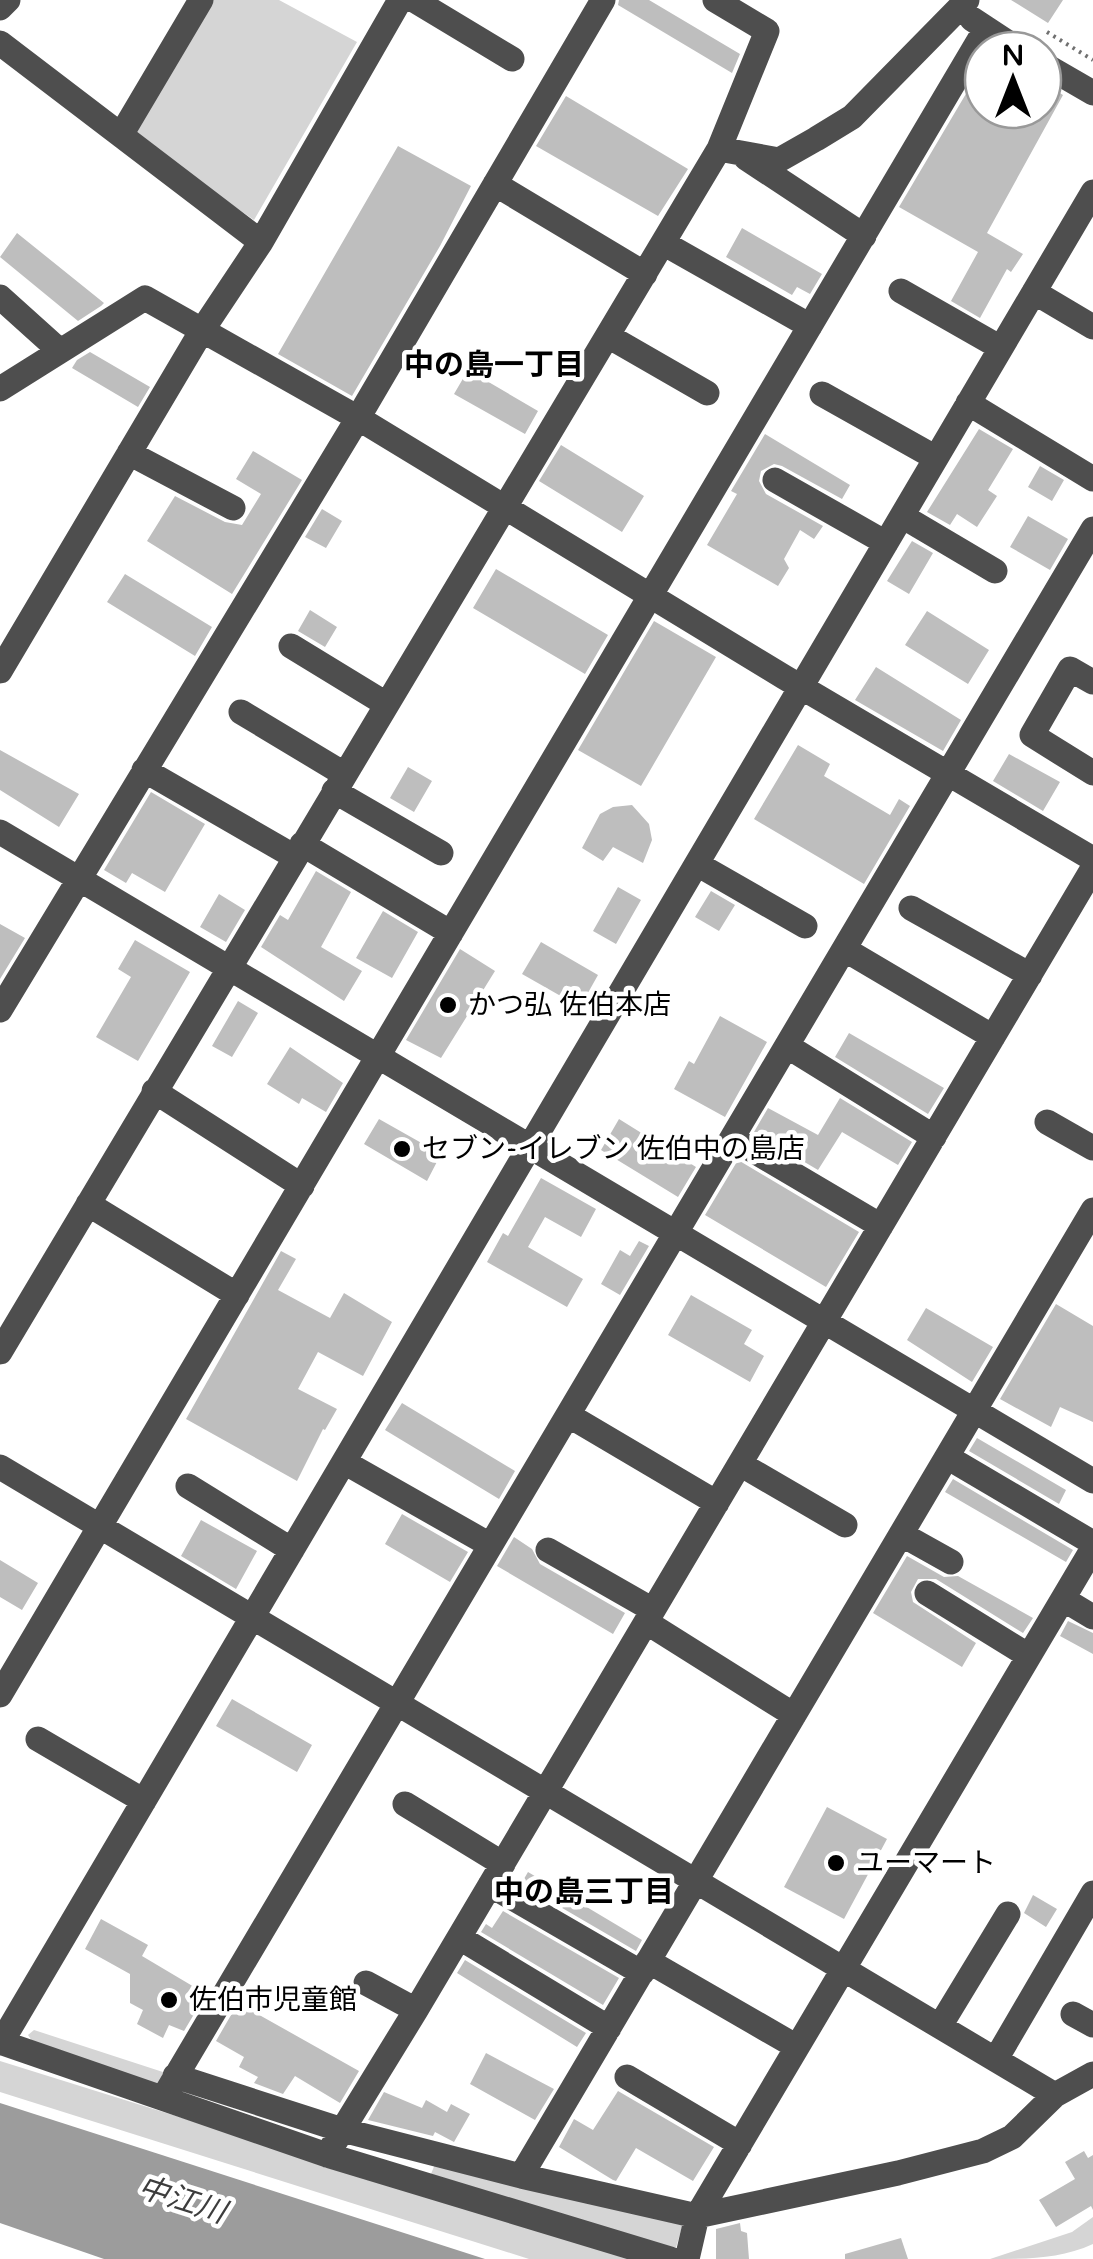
<svg xmlns="http://www.w3.org/2000/svg" width="1093" height="2259" viewBox="0 0 1093 2259" font-family="'Varela Round','Noto Sans JP',sans-serif">
  <style>
    .green { fill: #d5d5d5 }
    .water { fill: #9c9c9c }
    .building { fill: #bebebe }
    .lines { fill: none; stroke-linecap: round; stroke-linejoin: round }
    .path { stroke: #707070; stroke-width: 4; stroke-dasharray: 2.5 5; stroke-linecap: butt }
    .minor { stroke: #4e4e4e; stroke-width: 25 }
    .poi-dot { fill: #000; stroke: #fff; stroke-width: 4 }
    .labels { text-anchor: middle; dominant-baseline: central; stroke-width: 9; stroke-linejoin: round; paint-order: stroke }
    .poi-label { font-size: 28px; fill: #000; stroke: #fff; text-anchor: start }
    .neighbourhood-label { font-size: 30px; font-weight: bold; fill: #000; stroke: #fff }
    .water-label { font-size: 30px; font-style: italic; fill: #3d3d3d; stroke: #fff }
  </style>
  <rect width="100%" height="100%" fill="#fff"/>
  <path class="green" d="M209 0H279L357 42 254 220 129 134Z
    M34 2030 169 2074 159 2087 32 2041 28 2035Z
    M0 2061 634 2259H529L0 2092Z
    M435 2164 684 2220 675 2251 431 2174Z
    M1093 2217V2244C1060 2259 1028 2259 990 2259L1072 2232Z"/>
  <path class="water" d="M0 2103 485 2259H104L0 2223Z"/>
  <path class="building" d="M619 0H649L740 54 732 73 618 5Z
    M1011 0H1063L1048 23Z
    M983 65V110H1043V83L1063 95 987 233 1023 254 1011 272 1007 269 980 318 951 301 978 252 899 207Z
    M566 96 688 169 658 216 536 146Z
    M398 146 471 186 440 246 352 396 278 354Z
    M742 228 822 274 810 294 797 287 792 295 726 257Z
    M17 233 104 303 101 306 78 321 0 257Z
    M90 352 150 387 138 407 72 368 77 360Z
    M468 370 538 411 525 434 454 394Z
    M979 429 1013 449 988 490 997 496 977 527 957 514 950 525 927 512Z
    M765 434 850 485 842 499 782 466 774 464 761 471 759 481 766 494 823 526 814 539 800 530 784 559 789 568 778 586 707 545 737 494 731 491Z
    M561 445 644 496 622 532 539 481Z
    M253 451 302 480 232 594 147 541 175 496 225 522 242 525 261 494 236 479Z
    M1040 466 1064 480 1052 501 1028 487Z
    M322 509 342 521 326 548 305 537Z
    M1028 516 1068 539 1050 570 1010 547Z
    M912 541 933 553 909 594 887 581Z
    M496 569 608 635 585 674 473 608Z
    M125 574 212 627 195 656 107 602Z
    M310 610 337 627 325 647 298 631Z
    M927 611 989 650 968 684 905 645Z
    M654 621 716 657 641 786 578 750Z
    M876 667 961 720 943 751 855 700Z
    M798 745 830 764 824 776 890 815 899 799 910 806 864 884 754 819Z
    M0 750 79 794 59 827 0 790Z
    M1009 754 1060 782 1043 811 993 781Z
    M408 767 432 781 414 812 390 798Z
    M151 792 205 824 165 892 132 873 126 883 104 870Z
    M632 805 649 824 652 840 643 863 613 847 603 861 582 848 600 814 613 807Z
    M316 871 351 892 321 947 362 971 344 1001 261 947 280 915 288 920Z
    M618 887 641 900 616 944 593 931Z
    M711 891 735 905 719 931 695 917Z
    M219 894 245 910 226 942 200 927Z
    M383 911 418 932 392 978 356 958Z
    M0 924 25 938 0 979Z
    M135 940 190 972 138 1061 96 1037 131 977 118 969Z
    M541 942 598 975 580 1007 522 974Z
    M460 949 495 971 441 1058 406 1040Z
    M238 1001 258 1013 232 1057 212 1046Z
    M720 1016 767 1042 725 1117 674 1089 689 1061 694 1064Z
    M849 1033 944 1088 928 1114 835 1057Z
    M290 1047 343 1083 326 1112 302 1098 299 1104 267 1084Z
    M840 1098 912 1142 898 1165 842 1132 818 1170 754 1132 768 1108 818 1135Z
    M379 1119 441 1154 427 1181 364 1144Z
    M619 1119 696 1167 678 1197 601 1150Z
    M738 1160 859 1232 826 1287 705 1215Z
    M541 1178 596 1209 581 1237 545 1217 528 1247 583 1279 567 1307 487 1262 503 1233 508 1236Z
    M639 1241 649 1246 620 1295 601 1284 620 1250 630 1256Z
    M281 1251 296 1259 278 1290 330 1318 344 1293 392 1322 363 1376 318 1352 298 1389 337 1409 325 1430 323 1429 297 1481 186 1419Z
    M691 1295 752 1330 744 1344 764 1356 750 1382 668 1335Z
    M1056 1304 1093 1326V1422L1060 1407 1051 1427 1000 1399Z
    M926 1308 993 1347 972 1382 907 1340Z
    M402 1403 515 1471 499 1499 385 1430Z
    M977 1438 1066 1490 1059 1504 969 1451Z
    M953 1479 1073 1550 1066 1562 945 1492Z
    M402 1514 468 1552 450 1582 385 1544Z
    M201 1520 257 1551 236 1589 181 1556Z
    M514 1537 532 1549 540 1564 625 1613 613 1634 497 1566Z
    M907 1556 944 1577 958 1576 1033 1618 1023 1633 936 1579H918L911 1592 913 1602 976 1643 962 1667 873 1613Z
    M0 1560 38 1583 22 1610 0 1597Z
    M1068 1621 1093 1633V1654L1060 1636Z
    M232 1699 312 1745 297 1772 216 1726Z
    M827 1807 887 1839 844 1919 784 1887Z
    M528 1872 642 1940 636 1951 521 1884Z
    M1033 1895 1057 1909 1046 1927 1024 1913Z
    M503 1911 619 1978 603 2005 481 1932 486 1924 492 1928Z
    M101 1919 148 1945 142 1956 206 1994 184 2031 169 2025 163 2038 137 2024 143 2010 130 2003V1974L85 1949Z
    M465 1960 586 2033 577 2047 457 1973Z
    M238 2003 359 2071 340 2103 295 2076 283 2094 254 2083 258 2077 239 2067 244 2057 216 2041Z
    M486 2053 554 2089 535 2120 470 2084Z
    M618 2091 714 2147 693 2181 636 2148 616 2181 613 2180 559 2147 574 2119 593 2130Z
    M384 2092 422 2108 426 2100 447 2112 451 2104 470 2114 454 2142 435 2132 433 2136 368 2120Z
    M1084 2151 1088 2158 1093 2155V2210L1091 2206 1056 2227 1039 2200 1075 2179 1065 2162Z
    M740 2223 741 2231 747 2233 749 2259H716V2229Z
    M901 2238 908 2259H845V2254Z"/>
  <g class="lines">
    <path class="path" d="M1047 32 1093 60"/>
    <path class="minor" d="M414 0 512 59
      M0 8 8 0
      M972 19 1019 50
      M0 43 261 242
      M1043 64 1093 93
      M121 135 201 0
      M719 149 779 160 816 139 852 117 967 0
      M746 158 864 236
      M495 184 645 274
      M663 243 810 326
      M901 291 1001 348
      M1034 292 1093 327
      M0 297 60 351
      M608 336 707 393
      M0 389 145 298 358 418 784 677 1093 859
      M822 394 936 458
      M968 403 1093 479
      M129 453 233 508
      M775 480 886 543
      M902 516 995 571
      M291 646 386 704
      M0 671 201 332 261 242 400 0
      M1093 682 1070 669 1032 735 1093 773
      M241 712 344 774
      M144 770 295 857
      M334 791 441 853
      M0 832 1093 1481
      M302 844 451 933
      M697 864 805 926
      M911 908 1030 975
      M844 949 993 1037
      M0 1010 358 418 603 0
      M787 1046 934 1137
      M154 1091 302 1186
      M1047 1122 1093 1148
      M732 1138 881 1226
      M88 1204 237 1295
      M0 1352 719 149 767 31 715 0
      M568 1415 717 1503
      M344 1462 490 1545
      M740 1464 845 1525
      M959 1464 1093 1543
      M0 1467 1055 2095
      M188 1486 292 1550
      M901 1534 951 1562
      M548 1550 653 1610
      M927 1593 1029 1656
      M1063 1599 1093 1617
      M646 1622 794 1715
      M0 1695 985 30
      M38 1739 144 1801
      M405 1804 503 1864
      M490 1885 642 1973
      M460 1938 609 2028
      M648 1961 797 2047
      M366 1983 416 2010
      M1073 2014 1093 2025
      M940 2026 1008 1914
      M0 2042 327 2155 670 2259
      M1 2043 1093 192
      M996 2059 1093 1893
      M175 2076 342 2130 521 2176 697 2216 898 2173 983 2151 1012 2137 1055 2095 1093 2074
      M627 2077 740 2144
      M163 2098 1093 529
      M327 2155 416 2010 1093 868
      M521 2176 1093 1210
      M687 2259 697 2216 1093 1548"/>
  </g>
  <g class="poi-dot">
    <circle cx="448" cy="1005" r="10"/>
    <circle cx="402" cy="1149" r="10"/>
    <circle cx="836" cy="1863" r="10"/>
    <circle cx="169" cy="2000" r="10"/>
  </g>
  <g class="labels">
    <g class="poi-label">
      <text x="468" y="1005">かつ弘 佐伯本店</text>
      <text x="422" y="1149">セブン-イレブン 佐伯中の島店</text>
      <text x="856" y="1863">ユーマート</text>
      <text x="189" y="2000">佐伯市児童館</text>
    </g>
    <g class="neighbourhood-label">
      <text x="494" y="365">中の島一丁目</text>
      <text x="584" y="1892">中の島三丁目</text>
    </g>
    <g class="water-label">
      <text transform="translate(182 2200) rotate(18)">中江川</text>
    </g>
  </g>
  <g transform="translate(1013 80)"><circle r="48" fill="#ffffff" stroke="#999999" stroke-width="2.5"/>
  <path d="M0-8L18 38L0 25L-18 38Z" fill="#000000"/>
  <text y="-15" font-size="28" font-weight="bold" text-anchor="middle" fill="#000000">N</text>
  </g>
</svg>
